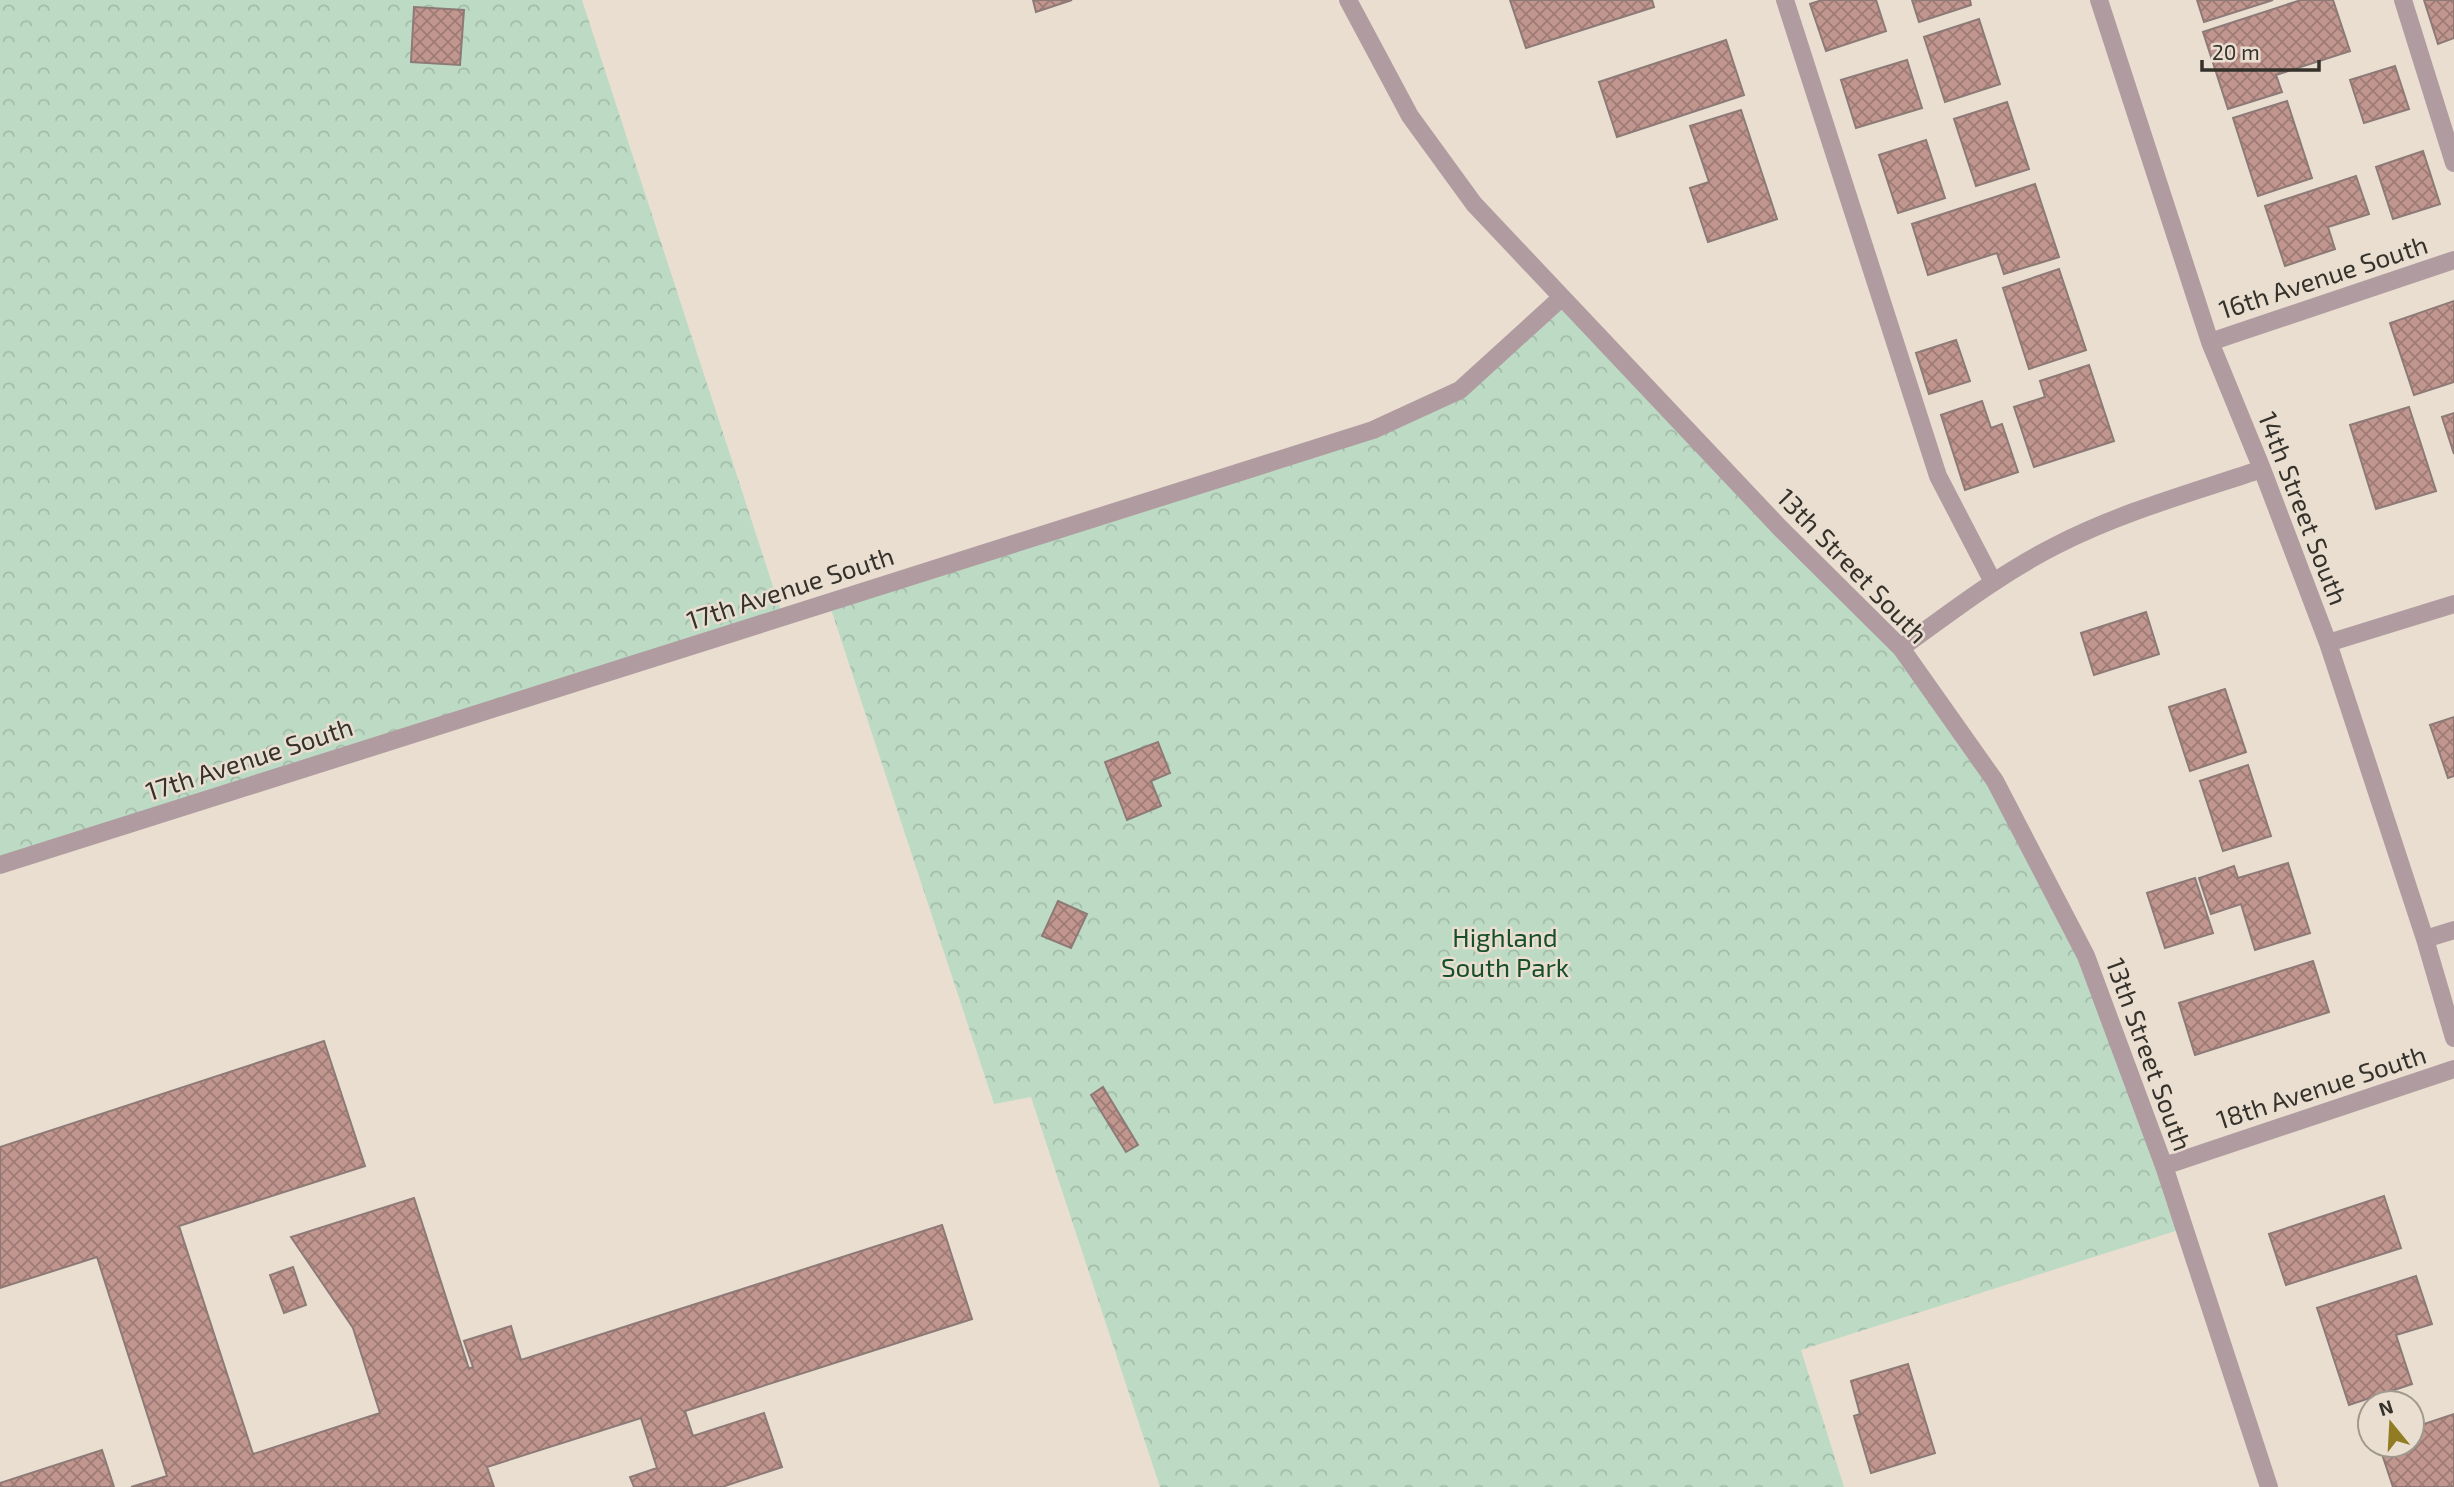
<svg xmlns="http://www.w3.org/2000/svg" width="2454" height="1487" viewBox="0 0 2454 1487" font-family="'Exo 2',sans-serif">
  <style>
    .park { fill: url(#park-crowns) }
    .building { fill: url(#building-cross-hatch); stroke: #8d7a77; stroke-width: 2 }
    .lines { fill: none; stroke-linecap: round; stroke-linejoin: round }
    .minor { stroke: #b09ca0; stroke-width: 18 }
    .labels { text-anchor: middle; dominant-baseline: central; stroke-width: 5; stroke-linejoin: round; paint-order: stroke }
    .street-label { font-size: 26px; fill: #35312b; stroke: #e9ded0 }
    .park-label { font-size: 26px; fill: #164f2c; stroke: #e9ded0 }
  </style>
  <defs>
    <pattern id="park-crowns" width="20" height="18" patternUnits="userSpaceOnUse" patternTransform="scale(1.75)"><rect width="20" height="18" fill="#bddbc4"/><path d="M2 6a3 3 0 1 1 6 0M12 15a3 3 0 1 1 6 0" fill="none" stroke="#a3bca9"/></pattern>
    <pattern id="building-cross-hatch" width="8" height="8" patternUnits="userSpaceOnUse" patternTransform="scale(1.75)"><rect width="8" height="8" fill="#c1968f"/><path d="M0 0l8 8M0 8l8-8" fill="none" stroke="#9e7b75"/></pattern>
  </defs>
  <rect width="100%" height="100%" fill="#e9ded0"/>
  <path class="park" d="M0 0H582L783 617 0 865Z
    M1561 298 1901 648 1995 781 2086 956 2185 1228 1801 1350 1844 1487H1160L1031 1097 994 1104 829 603 1373 430 1460 390Z"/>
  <path class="building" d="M1033 0H1072L1036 12Z
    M1510 0H1652L1654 7 1526 48Z
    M1822 0H1876L1886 31 1826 51 1810 4Z
    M1912 0H1970L1971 5 1919 22Z
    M2197 0H2273L2204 22Z
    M2301 0H2333L2350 51 2276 75 2282 92 2228 109 2203 32Z
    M2424 0H2454V38L2438 44Z
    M414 7 464 10 460 65 411 62Z
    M1979 19 2000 84 1945 102 1924 37Z
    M1726 40 1744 95 1617 137 1599 82Z
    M1907 60 1922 108 1856 128 1841 80Z
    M2395 66 2409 109 2364 123 2350 80Z
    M2287 101 2312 178 2258 196 2233 118Z
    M2007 102 2029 169 1976 186 1954 119Z
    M1741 110 1777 219 1708 242 1690 188 1709 182 1690 126Z
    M1926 140 1945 198 1898 213 1879 155Z
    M2423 151 2440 204 2393 219 2376 167Z
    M2356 176 2369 214 2328 227 2335 249 2285 266 2265 206Z
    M2035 184 2059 257 2004 274 1997 253 1928 275 1912 224Z
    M2059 269 2086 350 2029 369 2003 288Z
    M2454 301V382L2414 395 2390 323Z
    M1956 340 1970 381 1929 394 1916 353Z
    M2089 365 2114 441 2034 467 2014 407 2045 397 2040 381Z
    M1982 401 1991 428 2002 424 2018 472 1965 490 1941 415Z
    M2409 407 2436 491 2376 509 2350 425Z
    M2454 413V454L2442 417Z
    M2146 612 2159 654 2094 675 2081 633Z
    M2225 689 2246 752 2190 771 2169 707Z
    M2454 717V776L2448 778 2430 725Z
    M1158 742 1170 773 1151 781 1161 806 1127 820 1105 762Z
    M2248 765 2271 836 2223 851 2200 781Z
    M2288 863 2310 933 2255 950 2241 904 2211 914 2199 878 2234 866 2238 878Z
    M2195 878 2213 933 2165 948 2147 893Z
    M1058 901 1087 914 1071 948 1042 936Z
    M2313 961 2329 1012 2195 1055 2179 1003Z
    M324 1041 365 1166 179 1226 253 1454 380 1413 353 1328 291 1237 414 1198 469 1369 473 1367 464 1341 511 1326 521 1360 942 1225 972 1319 685 1411 693 1436 764 1413 782 1467 722 1487H634L630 1477 657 1468 641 1418 487 1467 494 1487H131L167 1476 97 1257 0 1288V1147Z
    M1103 1087 1138 1145 1126 1152 1091 1095Z
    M2384 1196 2401 1248 2286 1285 2269 1234Z
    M293 1267 306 1305 284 1313 270 1275Z
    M2416 1276 2432 1324 2396 1335 2412 1384 2349 1405 2317 1308Z
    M1908 1364 1935 1453 1871 1473 1854 1416 1860 1414 1851 1381Z
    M2454 1414V1487H2393L2379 1445H2412V1428Z
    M102 1450 114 1487H0V1483Z"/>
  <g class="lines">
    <path class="minor" d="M1348 0 1410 116 1474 204 1781 529 1901 648 1995 781 2086 956 2164 1166 2269 1487
      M1785 0 1938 476 1993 582
      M2099 0 2210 342 2262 469 2328 643 2425 939 2454 1038
      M2403 0 2454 163
      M2210 342 2454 260
      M2328 643 2454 604
      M1901 648C1951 612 2001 573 2057 545 2121 512 2194 492 2262 469
      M0 865 1373 430 1460 390 1561 298
      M2425 939 2454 930
      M2164 1166 2454 1069"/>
  </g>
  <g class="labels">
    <g class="street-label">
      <text transform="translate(2323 276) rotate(-18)">16th Avenue South</text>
      <text transform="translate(2304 508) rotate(69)">14th Street South</text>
      <text transform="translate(1853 565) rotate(46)">13th Street South</text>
      <text transform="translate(790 587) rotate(-18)">17th Avenue South</text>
      <text transform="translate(249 758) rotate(-18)">17th Avenue South</text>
      <text transform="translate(2150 1054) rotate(70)">13th Street South</text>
      <text transform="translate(2321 1086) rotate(-18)">18th Avenue South</text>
    </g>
    <g class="park-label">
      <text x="1505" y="936">Highland<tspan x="1505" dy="30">South Park</tspan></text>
    </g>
  </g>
  <g transform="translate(2391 1424) rotate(342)"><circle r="33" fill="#e9ded0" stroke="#a1998e" stroke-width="2"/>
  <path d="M0-5L12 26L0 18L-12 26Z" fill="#917c23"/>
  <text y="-10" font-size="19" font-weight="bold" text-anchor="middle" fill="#35312b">N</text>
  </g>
  <path d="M2202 60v10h117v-10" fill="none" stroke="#35312b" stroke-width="3.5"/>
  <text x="2212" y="60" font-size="21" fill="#35312b" stroke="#e9ded0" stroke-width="5" paint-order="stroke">20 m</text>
</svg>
